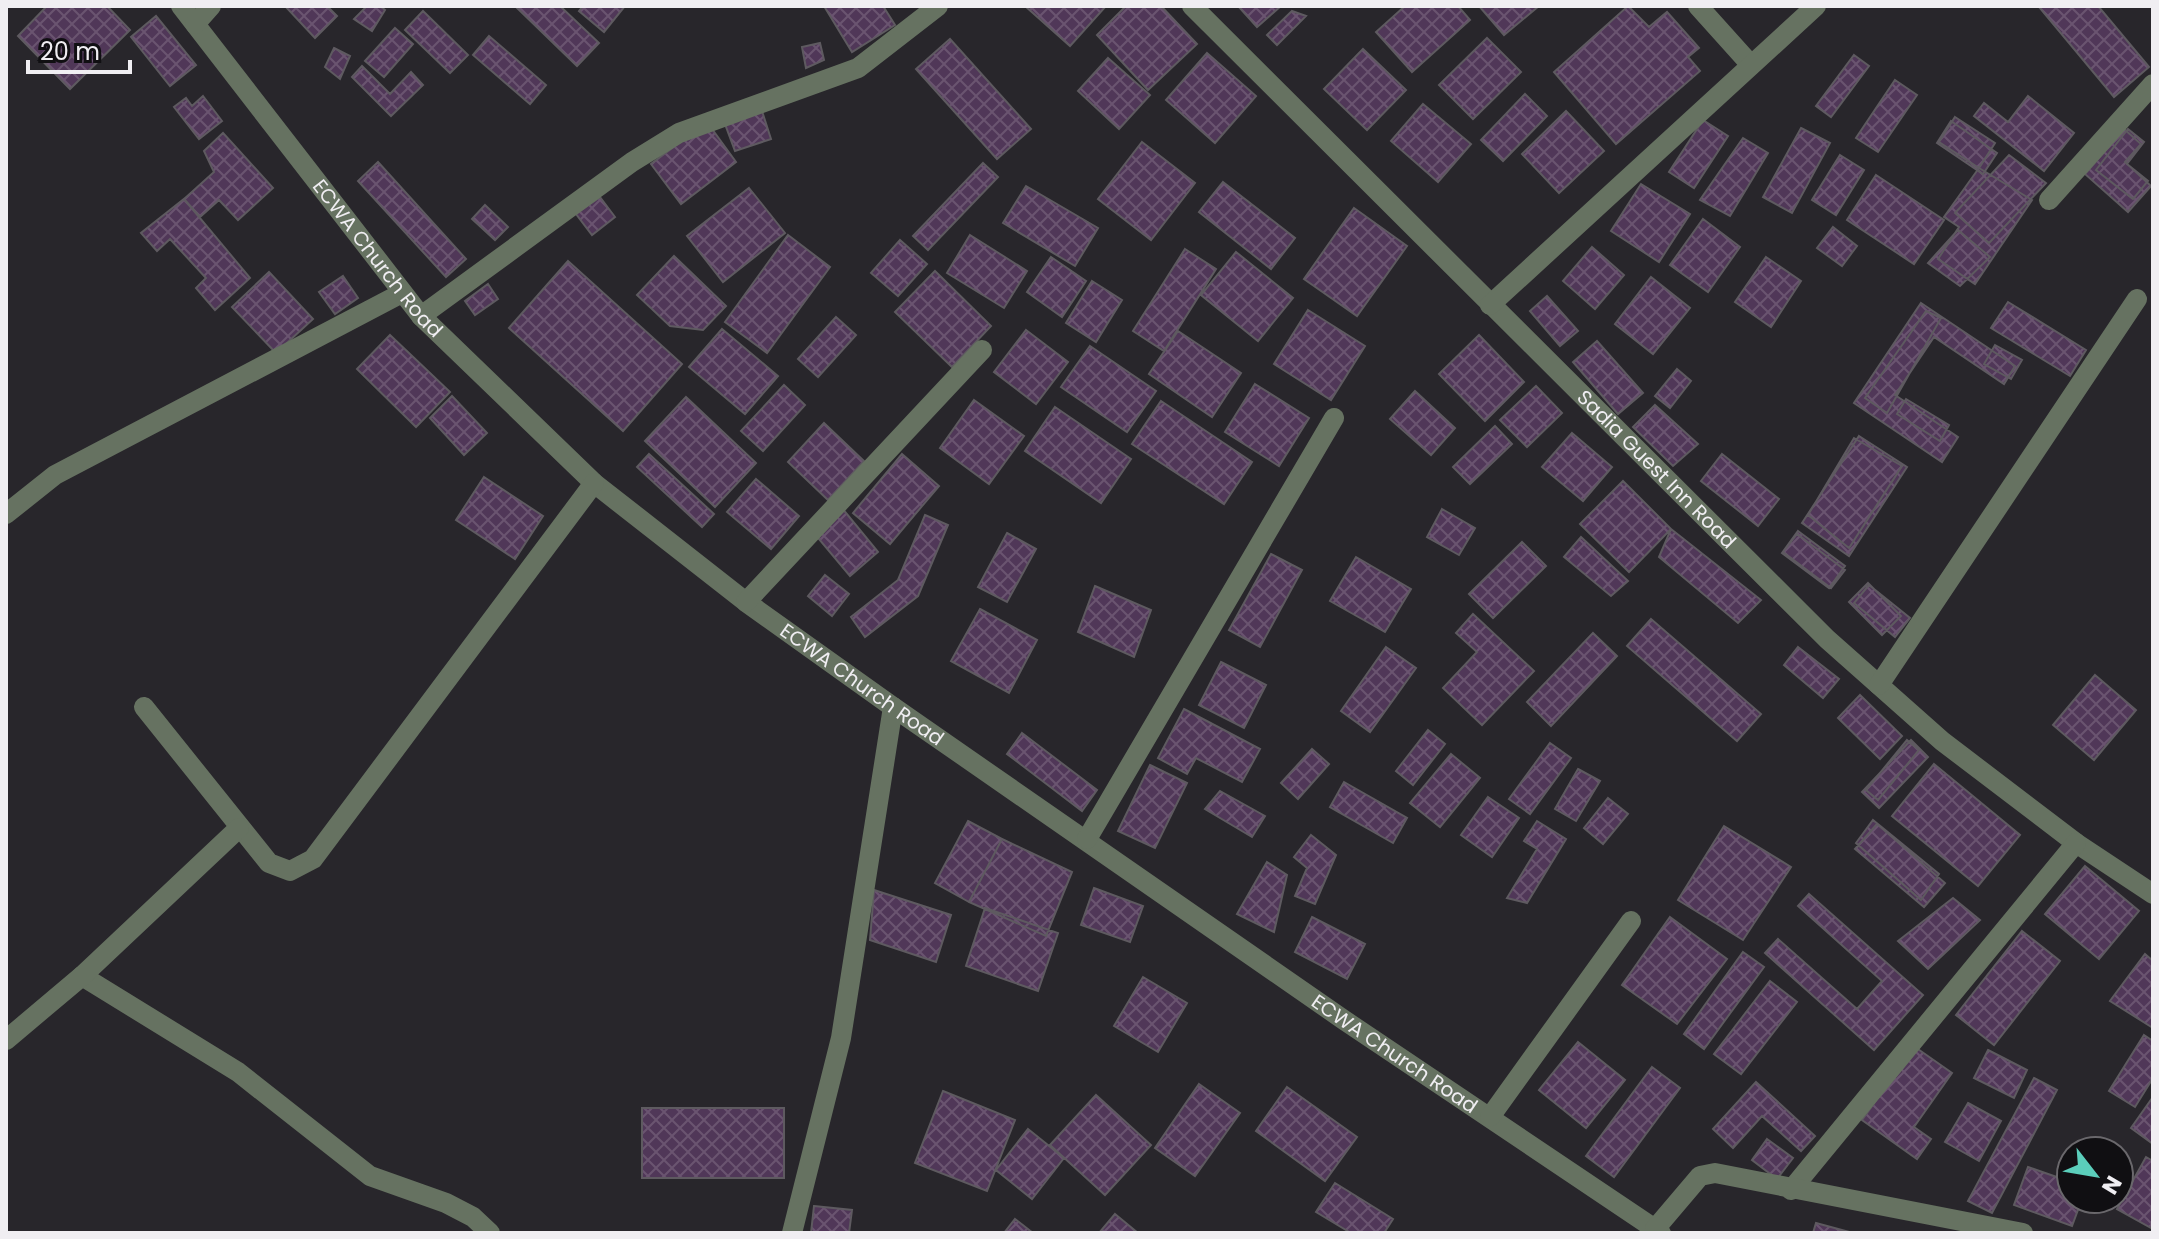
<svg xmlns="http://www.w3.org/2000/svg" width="2159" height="1239" viewBox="0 0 2159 1239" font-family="Poppins,sans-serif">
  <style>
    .building { fill: url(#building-cross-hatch); stroke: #5e5a60; stroke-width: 2 }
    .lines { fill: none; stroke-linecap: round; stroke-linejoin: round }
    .street { stroke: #667261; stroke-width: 20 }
    .labels { text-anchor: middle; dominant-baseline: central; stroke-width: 6; stroke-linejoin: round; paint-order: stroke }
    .street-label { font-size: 20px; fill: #f0eef2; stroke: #100f12 }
  </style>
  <defs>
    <pattern id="building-cross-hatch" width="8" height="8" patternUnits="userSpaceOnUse" patternTransform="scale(2)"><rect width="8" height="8" fill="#503758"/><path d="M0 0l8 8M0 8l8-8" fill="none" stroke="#6a5470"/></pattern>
  </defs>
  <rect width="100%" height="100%" fill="#28262b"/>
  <path class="building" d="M47 6H107L130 30 70 89 18 36Z
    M285 6H327L337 16 315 38Z
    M367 6H380L385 10 372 31 354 19Z
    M515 6H560L599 43 577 66Z
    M583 6H625L604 32 579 11Z
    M824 6H883L895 25 852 52Z
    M1025 6H1106L1070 46Z
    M1126 6H1161L1197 44 1148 90 1097 35Z
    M1238 6H1281L1257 27Z
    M1405 6H1458L1470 20 1412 72 1376 32Z
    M1479 6H1539L1504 35Z
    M1628 6 1649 27 1667 12 1699 48 1688 57 1700 71 1616 144 1554 72Z
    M2098 6 2149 67 2114 97 2039 7Z
    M423 11 468 55 450 73 405 30Z
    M1292 11 1306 16 1277 45 1267 35Z
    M156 16 196 65 170 86 131 37Z
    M395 28 413 44 384 77 365 61Z
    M489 36 546 85 530 104 473 55Z
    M1487 38 1521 72 1473 119 1439 85Z
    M950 39 1031 129 997 159 916 69Z
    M820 43 824 60 806 68 802 47Z
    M334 48 350 56 340 79 325 67Z
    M1363 49 1406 90 1367 130 1324 89Z
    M1207 53 1256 96 1215 143 1166 100Z
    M1854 55 1869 66 1831 117 1816 106Z
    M1108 58 1150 95 1119 129 1078 91Z
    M362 66 390 94 411 72 423 85 391 116 352 77Z
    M1895 80 1917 95 1878 152 1856 138Z
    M1525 94 1547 116 1503 161 1481 140Z
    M203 96 222 121 199 139 174 107 186 98 192 106Z
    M2028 96 2074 133 2044 171 1974 116 1984 103 2008 122Z
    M1423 104 1471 144 1438 182 1391 141Z
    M762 111 771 139 735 151 725 124Z
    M1566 111 1604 151 1559 193 1522 154Z
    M1955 117 1995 143 1979 168 1939 142Z
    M1703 120 1728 136 1694 188 1669 172Z
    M1951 121 1997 153 1983 174 1937 143Z
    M707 122 736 162 681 204 651 164Z
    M1801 128 1830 143 1792 213 1763 197Z
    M2124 129 2141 144 2125 162 2151 186 2128 212 2085 174Z
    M2128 129 2144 142 2127 164 2148 181 2133 199 2096 170Z
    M223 133 273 188 238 220 219 200 200 217 184 199 214 172 204 151Z
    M1743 138 1768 153 1730 216 1700 200Z
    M1142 142 1195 183 1151 240 1098 199Z
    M1840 155 1864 170 1836 215 1812 200Z
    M2009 155 2046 183 1989 243 1955 213Z
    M378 162 466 259 446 277 358 181Z
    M983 163 998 177 928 250 913 236Z
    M1979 168 2032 200 1975 284 1938 259 1959 227 1944 217Z
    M1876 175 1944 220 1914 264 1847 220Z
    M1223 182 1295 238 1271 269 1199 212Z
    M1641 184 1690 214 1659 262 1611 231Z
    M1026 186 1098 228 1075 266 1003 223Z
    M749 188 785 233 723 282 687 236Z
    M600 197 615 217 592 235 576 214Z
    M184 199 250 278 215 310 196 288 206 278 170 239 157 251 141 233Z
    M485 205 508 227 495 240 472 219Z
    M1354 208 1407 246 1357 316 1304 279Z
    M1703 219 1740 247 1708 292 1670 265Z
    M1833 227 1857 246 1842 266 1817 248Z
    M1958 230 1990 257 1960 286 1928 263Z
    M788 235 830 267 767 353 725 322Z
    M970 235 1027 271 1004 308 947 273Z
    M900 240 927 264 898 296 871 273Z
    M1592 247 1624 275 1595 309 1563 281Z
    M1185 249 1216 269 1164 351 1133 331Z
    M1236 252 1293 298 1258 341 1201 295Z
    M674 256 726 306 703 330 670 326 637 295Z
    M1051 257 1086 281 1062 317 1027 292Z
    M1766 257 1801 281 1771 327 1735 302Z
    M568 261 682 364 623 431 509 328Z
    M935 271 991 326 952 367 895 312Z
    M269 272 313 319 276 353 232 307Z
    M343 276 358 298 335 314 319 292Z
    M1651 277 1690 308 1653 354 1615 324Z
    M1092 281 1122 300 1096 342 1066 323Z
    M488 284 498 299 475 315 465 301Z
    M1547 296 1578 331 1560 346 1530 311Z
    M2008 302 2086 350 2070 376 1991 328Z
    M1921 303 2015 366 2004 384 1934 337 1895 395 1958 437 1942 462 1854 403Z
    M1308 310 1365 346 1331 400 1274 364Z
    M1926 311 1941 318 1887 413 1865 398Z
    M836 317 856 335 818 377 798 359Z
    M722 329 778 376 745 414 689 367Z
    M1026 330 1068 362 1036 404 994 372Z
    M1178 331 1241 373 1212 417 1149 374Z
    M390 335 450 392 416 427 357 369Z
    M1479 335 1524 382 1485 421 1439 374Z
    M1597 341 1643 393 1618 414 1573 362Z
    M1995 345 2022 360 2011 379 1984 364Z
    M1090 346 1156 391 1127 432 1061 387Z
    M1677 369 1691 381 1670 408 1655 396Z
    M1255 384 1309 418 1279 466 1225 432Z
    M784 385 805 405 763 451 741 431Z
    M1536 386 1562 413 1527 447 1500 420Z
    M1415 391 1455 428 1431 455 1390 419Z
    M452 396 487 433 464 455 430 418Z
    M686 397 756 463 715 507 645 441Z
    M1906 399 1949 425 1940 441 1897 414Z
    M974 400 1024 436 989 484 940 448Z
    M1161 401 1252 462 1224 504 1132 444Z
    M1655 405 1698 444 1673 466 1633 427Z
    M1055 407 1131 459 1101 503 1025 451Z
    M824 423 864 461 828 500 788 462Z
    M1495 426 1512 444 1470 484 1453 467Z
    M1572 433 1612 467 1583 501 1542 467Z
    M1859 436 1907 467 1849 556 1802 523Z
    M1854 438 1902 466 1849 548 1808 515Z
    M649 454 714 514 702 527 637 467Z
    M902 454 939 486 890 544 853 513Z
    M1722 454 1779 499 1758 526 1701 481Z
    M484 477 543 516 515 559 456 520Z
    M756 479 799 516 771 549 727 512Z
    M1623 481 1671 529 1629 572 1580 524Z
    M842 508 878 552 850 576 813 532Z
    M1442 509 1475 528 1459 555 1427 537Z
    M925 515 948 525 918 596 865 637 851 617 898 580Z
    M1671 529 1761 600 1738 623 1659 557Z
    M1798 531 1845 566 1829 588 1782 553Z
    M1007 533 1036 549 1007 602 978 587Z
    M1797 534 1845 570 1831 588 1783 552Z
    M1581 537 1628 581 1611 596 1564 557Z
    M1522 542 1546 566 1493 618 1469 594Z
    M1271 554 1302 570 1260 647 1229 630Z
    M1356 557 1411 589 1385 632 1330 601Z
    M825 575 849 594 832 616 808 596Z
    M1868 583 1901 616 1882 635 1849 602Z
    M1869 585 1910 618 1895 637 1854 603Z
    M1095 586 1151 610 1134 657 1078 632Z
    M980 609 1037 640 1009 693 951 661Z
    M1473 614 1534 671 1482 725 1443 688 1477 652 1456 633Z
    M1651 619 1761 714 1737 741 1627 646Z
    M1593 633 1617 656 1551 726 1527 702Z
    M1386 647 1416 668 1370 732 1341 711Z
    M1798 647 1839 679 1823 698 1784 665Z
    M1221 662 1266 685 1244 728 1199 705Z
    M2095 675 2136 710 2094 760 2053 725Z
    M1860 695 1902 736 1880 759 1838 718Z
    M1184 709 1260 749 1242 782 1196 758 1187 774 1158 758Z
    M1428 730 1445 744 1413 785 1396 771Z
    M1022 733 1097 790 1082 811 1007 754Z
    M1907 740 1919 750 1878 800 1866 790Z
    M1911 740 1928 757 1879 808 1862 792Z
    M1550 743 1571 758 1530 814 1509 799Z
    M1312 749 1329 764 1298 799 1281 783Z
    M1451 754 1480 778 1440 827 1410 803Z
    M1934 764 2020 835 1978 886 1892 816Z
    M1150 765 1187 783 1155 848 1118 831Z
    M1578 769 1600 781 1576 821 1555 809Z
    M1344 782 1407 818 1393 843 1330 807Z
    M1220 791 1265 816 1252 837 1205 809Z
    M1488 797 1519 818 1492 857 1461 835Z
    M1608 798 1628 814 1603 844 1584 828Z
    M1873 820 1939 874 1921 900 1856 843Z
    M968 821 1002 839 969 902 935 883Z
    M1537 821 1566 839 1527 903 1507 898 1537 849 1524 841Z
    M1877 824 1945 883 1924 907 1855 849Z
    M1724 826 1791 867 1743 940 1678 900Z
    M1311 835 1336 855 1315 904 1295 896 1307 868 1294 857Z
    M1002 839 1072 872 1046 936 969 902Z
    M1267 862 1287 875 1274 932 1237 914Z
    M2085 866 2139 911 2099 959 2045 914Z
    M1094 888 1143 906 1130 942 1081 925Z
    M874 890 951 915 936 962 870 940Z
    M1809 894 1923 995 1874 1050 1765 953 1778 939 1857 1009 1882 981 1798 906Z
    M1953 898 1980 920 1928 969 1898 941Z
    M985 908 1058 933 1038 991 966 966Z
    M1312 917 1365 944 1347 979 1295 952Z
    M1670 917 1727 959 1677 1024 1622 985Z
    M2022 931 2060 961 1994 1045 1956 1015Z
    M1743 952 1764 967 1704 1049 1684 1034Z
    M2145 954 2153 961V1028L2110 1001Z
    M1143 977 1187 1003 1158 1052 1114 1026Z
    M1770 981 1797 1002 1741 1074 1714 1054Z
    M2144 1035 2153 1041V1078L2135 1107 2109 1091Z
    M1578 1042 1625 1080 1586 1128 1539 1090Z
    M1915 1047 1952 1073 1914 1127 1931 1139 1917 1159 1862 1120Z
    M1988 1050 2027 1070 2014 1098 1974 1078Z
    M1652 1067 1680 1088 1614 1177 1586 1156Z
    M2034 1078 2057 1090 1992 1213 1968 1201Z
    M1756 1082 1815 1136 1801 1151 1762 1116 1733 1148 1713 1129Z
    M1199 1084 1240 1113 1195 1176 1155 1148Z
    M1287 1087 1357 1137 1325 1181 1256 1131Z
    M943 1091 1015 1120 987 1191 915 1163Z
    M1096 1095 1151 1145 1105 1195 1050 1145Z
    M2153 1097V1144L2131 1128Z
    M1968 1103 2001 1121 1979 1161 1945 1142Z
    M642 1108H784V1178H642Z
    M1028 1129 1064 1158 1032 1199 996 1170Z
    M1767 1139 1793 1158 1777 1179 1752 1160Z
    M2146 1157 2153 1161V1229L2117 1209Z
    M2028 1167 2071 1182V1199H2082L2072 1226 2014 1205Z
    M1335 1183 1393 1219 1384 1233H1351L1316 1212Z
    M814 1206 852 1210 849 1233H811Z
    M1115 1214 1138 1233H1099Z
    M1015 1219 1033 1233H1004Z
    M1816 1223 1853 1233H1813Z"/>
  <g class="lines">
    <g class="street">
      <path id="s1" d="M181 6 421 316 594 483 746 602 893 707 1344 1020 1661 1233"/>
      <path id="s2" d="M1192 6 1827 639 1942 741 2076 843 2153 894"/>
      <path d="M1698 6 1751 65"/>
      <path d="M195 24 211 6"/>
      <path d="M2049 200 2153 84"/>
      <path d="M1490 305 1816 6"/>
      <path d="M421 316 632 162 679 133 858 68 938 6"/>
      <path d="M6 514 55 475 402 293"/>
      <path d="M746 602 982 350"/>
      <path d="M1879 685 2137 299"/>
      <path d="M144 707 269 863 290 871 313 859 594 483"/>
      <path d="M1087 839 1334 418"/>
      <path d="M82 976 238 1072 370 1176 446 1203 473 1217 490 1233"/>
      <path d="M6 1040 82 976 239 828"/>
      <path d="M1490 1117 1631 921"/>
      <path d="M1791 1190 2076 843"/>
      <path d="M1655 1229 1700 1176 1715 1173 2023 1233"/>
      <path d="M792 1233 841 1038 893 707"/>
    </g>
  </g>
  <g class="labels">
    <g class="street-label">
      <text stroke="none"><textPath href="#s1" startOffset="320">ECWA Church Road</textPath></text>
      <text stroke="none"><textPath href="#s2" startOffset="656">Sadia Guest Inn Road</textPath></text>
      <text stroke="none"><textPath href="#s1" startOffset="968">ECWA Church Road</textPath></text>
      <text stroke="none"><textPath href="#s1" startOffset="1616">ECWA Church Road</textPath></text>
    </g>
  </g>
  <rect width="2159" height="1239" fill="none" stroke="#f0eef2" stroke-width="16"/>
  <g transform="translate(2095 1175) rotate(121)"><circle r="38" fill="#100f12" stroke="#6a686c" stroke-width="2"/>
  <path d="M0-6L14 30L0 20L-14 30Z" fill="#5bcebb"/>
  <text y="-12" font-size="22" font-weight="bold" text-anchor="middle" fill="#f0eef2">N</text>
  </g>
  <path d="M28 60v12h102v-12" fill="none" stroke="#f0eef2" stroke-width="4"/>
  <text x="40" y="60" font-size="24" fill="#f0eef2" stroke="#100f12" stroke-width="6" paint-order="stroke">20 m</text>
</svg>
